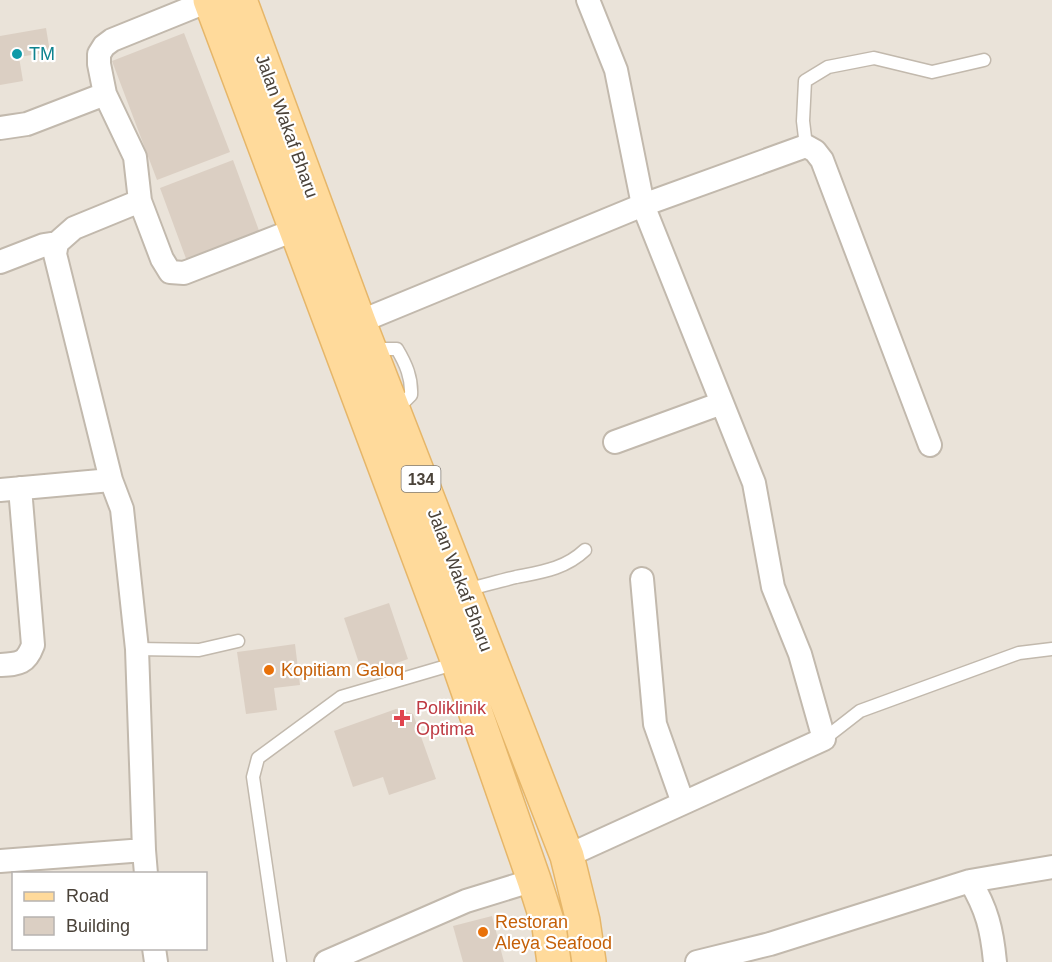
<svg xmlns="http://www.w3.org/2000/svg" width="1052" height="962" viewBox="0 0 1052 962" font-family="Helvetica,sans-serif">
  <style>
    .residential { fill: #eae3d9; fill-rule: evenodd }
    .building { fill: #dbcfc3 }
    .lines { fill: none; stroke-linecap: round; stroke-linejoin: round }
    .service-casing { stroke: #c2b9ad; stroke-width: 15 }
    .minor-casing { stroke: #c2b9ad; stroke-width: 26 }
    .primary-casing { stroke: #e6b669; stroke-width: 36 }
    .service { stroke: #fff; stroke-width: 12 }
    .minor { stroke: #fff; stroke-width: 22 }
    .primary { stroke: #ffda9b; stroke-width: 33 }
    .culture-dot { fill: #0f9aa8; stroke: #fff; stroke-width: 2 }
    .food-dot { fill: #e8710a; stroke: #fff; stroke-width: 2 }
    .health-dot { fill: #e0444e; stroke: #fff; stroke-width: 2 }
    .labels { text-anchor: middle; dominant-baseline: central; stroke-width: 4.5; stroke-linejoin: round; paint-order: stroke }
    .shield { fill: #fff; stroke: #807b74; stroke-width: 1.5 }
    .shield-label { font-size: 16px; font-weight: bold; fill: #4a4239 }
    .culture-label { font-size: 18px; fill: #0d838f; stroke: #fff; text-anchor: start }
    .street-label { font-size: 18px; fill: #4a4239; stroke: #fff }
    .food-label { font-size: 18px; fill: #c56008; stroke: #fff; text-anchor: start }
    .health-label { font-size: 18px; fill: #be3a42; stroke: #fff; text-anchor: start }
  </style>
  <rect width="100%" height="100%" fill="#f6f2eb"/>
  <path class="residential" d="M0 0H1052V962H0ZM14 874H206V948H14Z"/>
  <path class="building" d="M46 28 50 52 19 57 23 81 0 85V36Z
    M184 33 230 152 157 180 112 61Z
    M233 160 261 236 188 264 160 188Z
    M389 603 408 659 363 675 344 618Z
    M295 644 300 685 274 688 277 710 246 714 237 652Z
    M396 709 413 714 436 779 389 795 383 777 353 787 334 731Z
    M492 916 504 962H463L453 926Z"/>
  <g class="lines">
    <defs>
      <path id="service" d="M806 146 803 121 805 81 828 67 874 58 932 72 984 60
        M371 349H397C406 364 412 378 411 395L396 410
        M465 590C482 586 499 581 516 577 541 572 565 569 585 550
        M137 649 199 650 238 641
        M824 739 860 711 1019 653 1052 649
        M280 962 253 777 258 758 341 697 457 663"/>
      <path id="minor" d="M211 0 112 40 104 46 99 54V64L105 94 135 157 140 201 162 259 170 272 184 273 297 229
        M0 128 27 124 105 94
        M140 201 74 228 57 243 55 254 111 480 122 509 137 649 144 850 146 874
        M0 262 44 245 57 243
        M359 322 643 205 806 146 815 151 822 160 930 445
        M615 442 722 403
        M0 490 111 480
        M642 579 655 724 683 803
        M0 665C19 664 26 664 33 645L20 488
        M567 856 824 739 800 654 773 587 754 483 643 205 616 70 588 0
        M0 861 144 850
        M970 881C987 909 992 930 995 962
        M154 948 156 962
        M326 962 466 901 534 880
        M697 962 770 944 970 881 1052 867"/>
      <path id="primary" d="M210 0 458 662 534 880 549 927 554 962
        M240 0 359 322 567 856 583 921 589 962"/>
    </defs>
    <use href="#service" class="service-casing"/>
    <use href="#minor" class="minor-casing"/>
    <use href="#primary" class="primary-casing"/>
    <use href="#service" class="service"/>
    <use href="#minor" class="minor"/>
    <use href="#primary" class="primary"/>
  </g>
  <circle class="culture-dot" cx="17" cy="54" r="6"/>
  <g class="food-dot">
    <circle cx="269" cy="670" r="6"/>
    <circle cx="483" cy="932" r="6"/>
  </g>
  <path class="health-dot" d="M399 709h6v6h6v6h-6v6h-6v-6h-6v-6h6z"/>
  <g class="labels">
    <rect class="shield" x="401.5" y="466" width="39" height="26" rx="4.5"/>
    <g class="shield-label">
      <text x="421" y="479">134</text>
    </g>
    <g class="culture-label">
      <text x="29" y="54">TM</text>
    </g>
    <g class="street-label">
      <text transform="translate(287 126) rotate(70)">Jalan Wakaf Bharu</text>
      <text transform="translate(460 580) rotate(69)">Jalan Wakaf Bharu</text>
    </g>
    <g class="food-label">
      <text x="281" y="670">Kopitiam Galoq</text>
      <text x="495" y="922">Restoran<tspan x="495" dy="21">Aleya Seafood</tspan></text>
    </g>
    <g class="health-label">
      <text x="416" y="708">Poliklinik<tspan x="416" dy="21">Optima</tspan></text>
    </g>
  </g>
  <rect x="12" y="872" width="195" height="78" fill="#ffffff" stroke="#b7b3b0" stroke-width="1.5"/>
  <rect x="24" y="892" width="30" height="9" fill="#ffda9b" stroke="#b7b3b0" stroke-width="1.5"/>
  <text x="66" y="902" font-size="18" fill="#4a4239">Road</text>
  <rect x="24" y="917" width="30" height="18" fill="#dbcfc3" stroke="#b7b3b0" stroke-width="1.5"/>
  <text x="66" y="932" font-size="18" fill="#4a4239">Building</text>
</svg>
